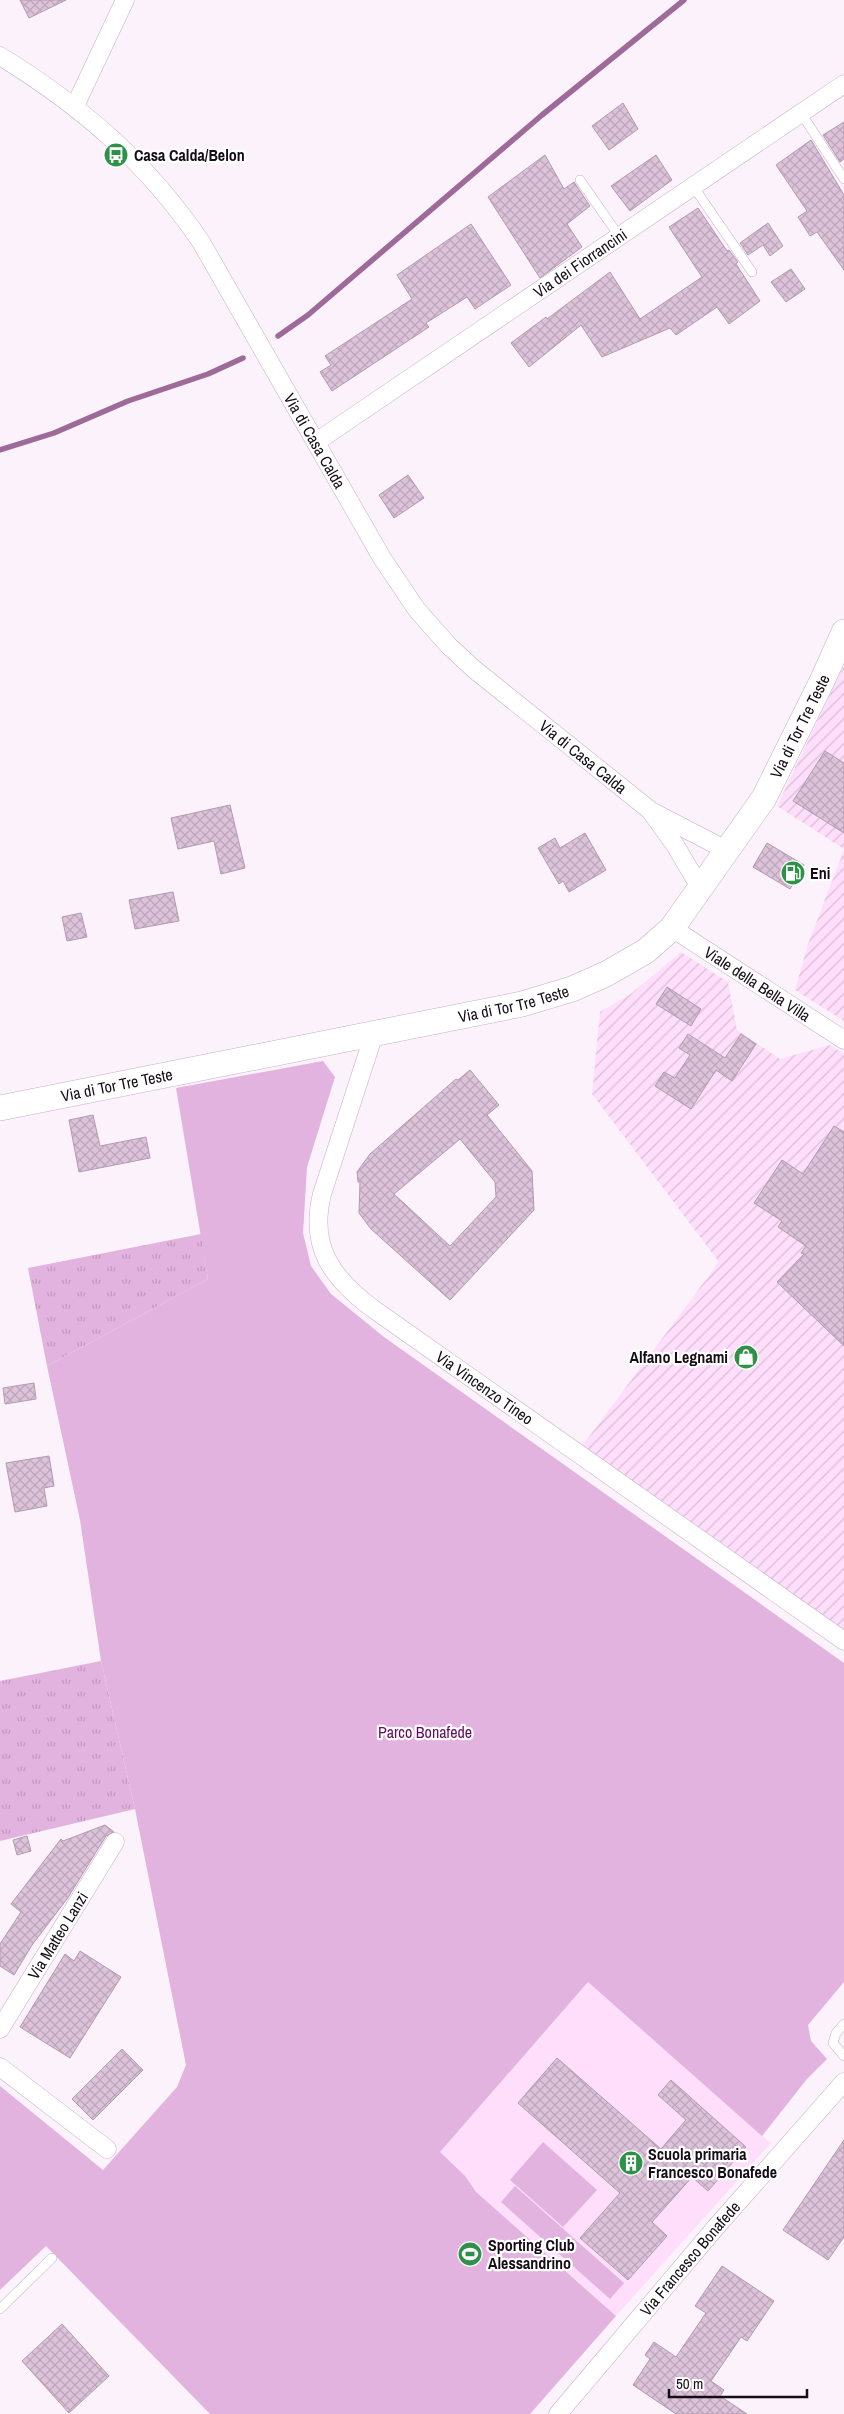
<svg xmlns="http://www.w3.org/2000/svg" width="844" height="2414" viewBox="0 0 844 2414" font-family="'Archivo Narrow',sans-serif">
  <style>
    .built { fill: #fedefb }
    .industrial { fill: url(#industrial-furrows) }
    .grass { fill: url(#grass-tufts) }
    .park { fill: #e1b3de }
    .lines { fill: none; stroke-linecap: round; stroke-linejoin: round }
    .stream { stroke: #9d6a9a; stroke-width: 5.5 }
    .building { fill: url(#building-cross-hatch); stroke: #b29ab0; fill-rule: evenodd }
    .lane-casing { stroke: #c6aec4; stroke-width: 10 }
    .street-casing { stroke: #c6aec4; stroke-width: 19 }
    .secondary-casing { stroke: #c6aec4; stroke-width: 26 }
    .lane { stroke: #fff; stroke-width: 9 }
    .street { stroke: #fff; stroke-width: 18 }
    .secondary { stroke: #fff; stroke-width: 25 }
    .labels { text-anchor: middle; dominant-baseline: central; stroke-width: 4.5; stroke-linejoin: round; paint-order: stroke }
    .poi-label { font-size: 16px; font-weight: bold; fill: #150d15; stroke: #fff; text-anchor: start }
    .street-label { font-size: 16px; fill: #150d15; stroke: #fff }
    .park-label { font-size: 16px; fill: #600c5f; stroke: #fff }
  </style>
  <defs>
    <pattern id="industrial-furrows" width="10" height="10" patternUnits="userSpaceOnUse" patternTransform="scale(1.25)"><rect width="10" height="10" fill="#fedefb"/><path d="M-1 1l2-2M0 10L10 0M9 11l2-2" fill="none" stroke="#d9bdd6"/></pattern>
    <pattern id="grass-tufts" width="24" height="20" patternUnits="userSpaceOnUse" patternTransform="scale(1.25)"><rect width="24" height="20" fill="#e1b3de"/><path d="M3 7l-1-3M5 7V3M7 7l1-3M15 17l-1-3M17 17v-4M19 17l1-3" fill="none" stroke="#c099be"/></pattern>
    <pattern id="building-cross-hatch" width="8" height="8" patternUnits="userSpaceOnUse" patternTransform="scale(1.25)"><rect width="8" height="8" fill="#dcc3da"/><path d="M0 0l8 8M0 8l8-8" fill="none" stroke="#bca6ba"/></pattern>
  </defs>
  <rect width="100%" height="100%" fill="#fcf2fb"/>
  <path class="built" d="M588 1982 771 2143 616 2316 476 2192 440 2152Z"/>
  <path class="industrial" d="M844 665V849L777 806Z
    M844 850V1021L795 990 808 944Z
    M681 952 728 982 737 1030 780 1059 830 1045 844 1054V1641L577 1453 719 1262 592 1094 600 1012 632 993Z"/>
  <path class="grass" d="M201 1234 208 1279 47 1366 28 1268Z
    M101 1661 135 1809 0 1841V1681Z"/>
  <path class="park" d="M323 1061 335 1077 307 1167 303 1233 311 1266 331 1294 384 1337 844 1663V1982L808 2025 811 2041 827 2059 807 2079 762 2136 588 1982 440 2152 465 2176 476 2192 616 2316 530 2414H210L46 2246 0 2290V2086L103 2170 177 2087 186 2065 135 1809 101 1661 80 1520 47 1366 208 1279 176 1088Z
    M543 2142 597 2190 563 2227 510 2180Z
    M515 2186 624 2283 610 2299 501 2202Z"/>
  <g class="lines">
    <path class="stream" d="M278 336 308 315 542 115 684 0
      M0 450 54 433 128 401 208 374 243 358"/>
  </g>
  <path class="building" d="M20 0H66L29 18Z
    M623 103 638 129 609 150 592 126Z
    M844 122V159L840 162 823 135Z
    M811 140 844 195V270L817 232 810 236 798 217 807 211 776 165Z
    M545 155 564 189 574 182 590 206 567 224 582 247 540 278 488 197Z
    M656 155 672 180 630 211 611 186Z
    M698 208 727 251 729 250 738 262 736 264 760 301 729 324 717 307 676 335 670 328 602 357 581 325 529 367 511 343 546 317 547 319 610 272 640 319 702 277 669 227Z
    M768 223 783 246 770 256 763 245 748 255 740 243Z
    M471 224 511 285 475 309 467 297 426 323 429 327 332 391 320 372 331 365 325 356 412 299 397 275Z
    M791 269 805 289 786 302 771 282Z
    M408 475 424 498 394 518 379 495Z
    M825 751 844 763V833L793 801Z
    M230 805 245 868 221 874 214 841 178 849 171 818Z
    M585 833 606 870 569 892 563 881 559 884 538 848 555 838 560 848Z
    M767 843 804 865 790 889 753 867Z
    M173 892 179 921 135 929 129 900Z
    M81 913 87 937 67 941 62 917Z
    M667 987 701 1009 691 1026 656 1004Z
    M688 1034 725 1058 741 1034 756 1044 732 1081 716 1070 691 1109 655 1086 664 1072 675 1078 690 1055 679 1048Z
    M470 1070 499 1105 487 1115 532 1171 534 1210 450 1300 371 1229 359 1213 360 1182H358L357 1172 370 1154 456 1079 458 1080ZM460 1139 495 1182 496 1197 450 1246 394 1194Z
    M93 1115 100 1146 146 1137 150 1158 79 1172 69 1120Z
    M834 1126 844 1132V1346L777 1282 804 1254 801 1253 806 1246 778 1227 782 1221 754 1203 782 1160 803 1174Z
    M34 1383 36 1399 5 1404 3 1388Z
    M49 1456 54 1486 44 1488 47 1506 15 1512 6 1463Z
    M105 1825 114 1832 106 1836 67 1899 32 1945 14 1975 0 1966V1944L21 1912 11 1904 61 1839 63 1841Z
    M27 1836 31 1851 17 1855 13 1840Z
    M80 1951 121 1977 70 2058 20 2027 65 1954 74 1961Z
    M122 2049 143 2070 93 2120 72 2099Z
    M557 2058 661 2149 686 2120 658 2095 671 2080 746 2147 708 2191 692 2177 652 2222 667 2236 628 2280 580 2238 620 2193 518 2103Z
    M844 2140V2237L828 2260 783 2230Z
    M722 2266 774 2301 747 2341 741 2337 711 2381 724 2390 720 2396 747 2414H676L633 2385 650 2359 645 2355 654 2342 676 2357 706 2313 695 2306Z
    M62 2324 109 2376 69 2413 22 2361Z"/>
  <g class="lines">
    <defs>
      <path id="lane" d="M801 113 844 179
        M580 180 619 236
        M693 186 752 272
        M844 2024 836 2033 833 2043 844 2056
        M0 2309 52 2258"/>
      <g id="street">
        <path id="s1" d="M0 56C81 106 147 162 201 242L382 558 417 610 449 646 475 670 651 811 728 851"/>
        <path d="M75 106 125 0"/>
        <path id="s2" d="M316 442 844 84"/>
        <path d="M652 813 675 845 701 889"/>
        <path id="s3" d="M672 928 844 1040"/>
        <path id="s4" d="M374 1034 322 1194C309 1247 332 1278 372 1308L844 1641"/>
        <path id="s5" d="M0 2029 115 1842"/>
        <path d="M0 2067 107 2149"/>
        <path id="s6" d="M558 2414 716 2227 844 2082"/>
      </g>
      <g id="secondary">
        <path id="s7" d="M0 1108 522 1004 572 989 606 974 646 951 672 928 764 798 823 679 844 632"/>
      </g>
    </defs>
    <use href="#lane" class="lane-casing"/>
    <use href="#street" class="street-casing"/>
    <use href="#secondary" class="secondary-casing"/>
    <use href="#lane" class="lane"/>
    <use href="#street" class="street"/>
    <use href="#secondary" class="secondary"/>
  </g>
  <defs>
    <symbol id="bus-disc" viewBox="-11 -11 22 22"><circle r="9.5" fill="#2d9147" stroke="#fff"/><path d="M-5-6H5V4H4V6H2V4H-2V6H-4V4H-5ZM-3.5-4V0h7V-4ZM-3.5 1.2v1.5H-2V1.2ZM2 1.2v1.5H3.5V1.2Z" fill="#fff"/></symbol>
    <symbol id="fuel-disc" viewBox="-11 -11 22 22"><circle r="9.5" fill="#2d9147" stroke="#fff"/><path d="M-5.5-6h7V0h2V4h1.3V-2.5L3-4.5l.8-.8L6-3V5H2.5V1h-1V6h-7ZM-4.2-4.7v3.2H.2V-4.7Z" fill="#fff"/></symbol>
    <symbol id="shop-disc" viewBox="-11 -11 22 22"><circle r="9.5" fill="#2d9147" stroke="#fff"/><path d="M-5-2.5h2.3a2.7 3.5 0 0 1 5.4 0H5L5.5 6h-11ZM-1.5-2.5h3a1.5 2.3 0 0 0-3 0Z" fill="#fff"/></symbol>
    <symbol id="building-disc" viewBox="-11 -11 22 22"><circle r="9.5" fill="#2d9147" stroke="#fff"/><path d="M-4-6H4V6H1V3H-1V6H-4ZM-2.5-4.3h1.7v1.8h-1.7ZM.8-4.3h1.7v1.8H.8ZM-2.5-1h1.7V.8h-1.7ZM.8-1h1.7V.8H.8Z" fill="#fff"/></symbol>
    <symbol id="stadium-disc" viewBox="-11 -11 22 22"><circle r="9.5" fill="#2d9147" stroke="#fff"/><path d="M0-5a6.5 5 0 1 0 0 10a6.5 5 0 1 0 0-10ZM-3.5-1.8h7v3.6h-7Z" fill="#fff"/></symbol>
  </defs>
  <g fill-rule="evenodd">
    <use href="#bus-disc" x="102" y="141" width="28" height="28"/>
    <use href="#fuel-disc" x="779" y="859" width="28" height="28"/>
    <use href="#shop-disc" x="732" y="1343" width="28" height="28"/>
    <use href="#building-disc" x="617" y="2149" width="28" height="28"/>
    <use href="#stadium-disc" x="456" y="2240" width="28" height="28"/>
  </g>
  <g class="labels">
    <g class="poi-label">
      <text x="134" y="155">Casa Calda/Belon</text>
      <text x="810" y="873">Eni</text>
      <text x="728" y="1357" text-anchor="end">Alfano Legnami</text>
      <text x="648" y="2154">Scuola primaria<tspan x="648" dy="18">Francesco Bonafede</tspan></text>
      <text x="488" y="2245">Sporting Club<tspan x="488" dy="18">Alessandrino</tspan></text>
    </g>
    <g class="street-label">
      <text stroke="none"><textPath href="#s2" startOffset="319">Via dei Fiorrancini</textPath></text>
      <text stroke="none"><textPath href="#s1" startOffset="505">Via di Casa Calda</textPath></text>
      <text stroke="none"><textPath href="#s7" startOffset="942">Via di Tor Tre Teste</textPath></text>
      <text stroke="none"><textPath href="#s1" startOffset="925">Via di Casa Calda</textPath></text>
      <text stroke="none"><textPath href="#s3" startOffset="102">Viale della Bella Villa</textPath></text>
      <text stroke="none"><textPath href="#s7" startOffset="524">Via di Tor Tre Teste</textPath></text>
      <text stroke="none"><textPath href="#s7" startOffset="119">Via di Tor Tre Teste</textPath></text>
      <text stroke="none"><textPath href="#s4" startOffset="440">Via Vincenzo Tineo</textPath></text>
      <text stroke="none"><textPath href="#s5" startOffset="110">Via Matteo Lanzi</textPath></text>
      <text stroke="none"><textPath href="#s6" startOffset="204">Via Francesco Bonafede</textPath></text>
    </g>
    <g class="park-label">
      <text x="425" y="1732">Parco Bonafede</text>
    </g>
  </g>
  <path d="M669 2389v8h138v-8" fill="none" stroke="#150d15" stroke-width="2.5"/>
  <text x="676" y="2389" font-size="15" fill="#150d15" stroke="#ffffff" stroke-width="4" paint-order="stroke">50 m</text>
</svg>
